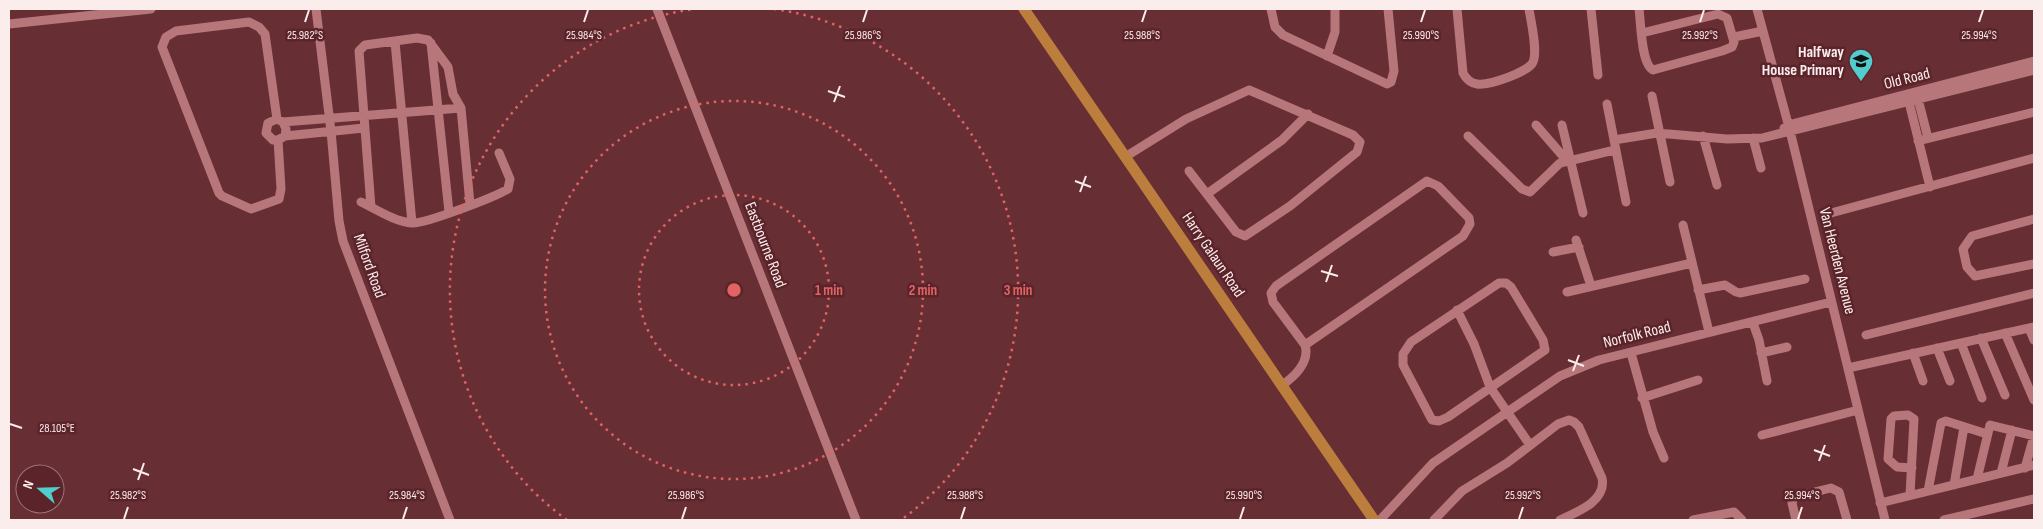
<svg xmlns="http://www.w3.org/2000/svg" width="2043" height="529" viewBox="0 0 2043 529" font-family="'Sofia Sans Condensed',sans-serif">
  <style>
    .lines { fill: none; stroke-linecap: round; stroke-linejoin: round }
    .minor { stroke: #b7767a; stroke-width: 9 }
    .major { stroke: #bc7e3d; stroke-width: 11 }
    .ticks { fill: none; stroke: #fceded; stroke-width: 2 }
    .ring { fill: none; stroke: #e16363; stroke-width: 2.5; stroke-dasharray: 2.5 5 }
    .labels { text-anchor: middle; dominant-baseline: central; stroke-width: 5; stroke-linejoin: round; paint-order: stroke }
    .poi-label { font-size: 16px; font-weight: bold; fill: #fceded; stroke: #5b242a; text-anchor: end }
    .street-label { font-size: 16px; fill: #fceded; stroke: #5b242a }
    .ticks-label { font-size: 12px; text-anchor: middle; fill: #fceded; stroke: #5b242a; stroke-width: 5; stroke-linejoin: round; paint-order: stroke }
    .centre { fill: #e16363; stroke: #5b242a; stroke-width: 2.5 }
    .ring-label { font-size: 15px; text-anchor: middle; font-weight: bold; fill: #e16363; stroke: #5b242a; stroke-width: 5; stroke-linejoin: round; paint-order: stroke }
  </style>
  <rect width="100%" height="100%" fill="#672e34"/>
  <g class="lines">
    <path class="minor" d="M316 9 331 131 339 221 343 241 450 520
      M657 9 856 520
      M1271 9 1275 27 1283 35 1387 84 1391 82 1394 71 1388 9
      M1457 9 1463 73C1466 79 1470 83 1477 84 1488 86 1529 72 1533 62 1538 51 1531 22 1529 9
      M1591 9 1598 75
      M1639 9C1641 23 1641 64 1653 70L1722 51 1732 47 1734 42 1727 18 1718 14 1642 33
      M1757 9 1790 131 1885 520
      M9 24 151 9
      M1734 37 1763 31
      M395 42 412 223
      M431 43 449 212
      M1327 56 1335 32V9
      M1917 95 1928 138
      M1652 96 1670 182
      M1908 98 1930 187
      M1607 104 1626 202
      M277 119 265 34 259 27 249 22 176 31 166 37 162 47 219 193 222 196 251 209 279 199 281 189 278 140
      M283 122 461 108
      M1536 125 1568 162
      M1562 125 1583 213
      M1784 128 1788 125 2034 61
      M285 136 286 129 283 122 277 119 268 123 266 133 273 140H278L285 136 364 128
      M1468 136 1522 189 1530 192 1560 163 1614 150
      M1703 136 1717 185
      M1753 138 1761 168
      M1614 140 1657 133 1727 139 1762 138 2034 70
      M1918 141 2034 112
      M1125 157 1186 119 1249 90 1353 135 1360 142 1357 152 1290 206 1245 236 1236 232 1189 171
      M1427 181 1438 186 1469 218 1470 224 1463 236 1305 345 1273 302 1271 293 1276 286Z
      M1207 194 1282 140 1308 114
      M361 202C376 209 395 222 412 223 425 224 495 197 508 189L510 179 499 153
      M371 207 359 51 365 45 417 38 428 40 448 67 453 94 461 108 470 204
      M1831 213 2034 158
      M2034 219 1972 236 1963 249 1967 267 1975 276 2034 264
      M1683 225 1709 332
      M1576 240 1591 286
      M1553 252 1579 247
      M1499 283H1506L1511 287 1543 340 1545 350 1448 417 1439 421 1432 420 1403 365V354L1411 342Z
      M1698 290 1725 285 1736 292 1740 293 1805 279
      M1567 292 1692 263
      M1457 310 1474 344 1490 387 1530 445
      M1753 323 1759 340 1767 381
      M2029 328 2034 340
      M2005 333 2034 400
      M1866 335 2034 293
      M1981 338 2005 395
      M1961 343 1982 398
      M1937 348 1950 381
      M1631 353 1653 432 1664 458
      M1761 353 1787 347
      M1913 353 1923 381
      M1848 368 2034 327
      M1281 386C1294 377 1310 362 1305 345
      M1642 398 1698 380
      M1762 435 1858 410
      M2025 468 2034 436
      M2001 473 2012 430
      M1977 479 1990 425 2034 436
      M1954 485 1964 427
      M1928 491 1941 423 1946 421 1987 434
      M1910 495 1914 419 1908 415 1894 416 1891 419 1888 459 1897 467 1912 468
      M1880 503 2034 465
      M1380 520 1433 463 1560 376 1599 360 1831 302
      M1434 520 1462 491 1507 463 1558 424 1569 420 1574 422 1579 427 1602 478C1607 501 1577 512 1560 520
      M1693 520 1734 512 1742 520
      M1796 520 1792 503 1794 497 1831 488 1839 492 1847 520
      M1944 520 2034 499"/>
    <path class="major" d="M1024 9 1374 520"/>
  </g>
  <path class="ticks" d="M305 22 309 10M584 22 588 10M863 22 867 10M1142 22 1146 10M1421 22 1425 10M1700 22 1704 10M1979 22 1983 10M828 91 845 97M834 102 840 86M1075 181 1091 187M1080 192 1086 176M1321 271 1338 276M1326 282 1332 265M1568 360 1584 366M1573 371 1579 355M10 424 22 428M1814 450 1830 456M1819 461 1825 445M133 469 149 475M138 480 144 463M124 519 128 507M403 519 407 507M682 519 686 507M961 519 965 507M1240 519 1244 507M1519 519 1523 507M1798 519 1802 507"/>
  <g class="ring">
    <circle cx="734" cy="290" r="95"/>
    <circle cx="734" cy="290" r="189"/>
    <path d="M567 520A284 284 0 0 1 694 9M774 9A284 284 0 0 1 901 520"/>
  </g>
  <defs>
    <symbol id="school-pin" viewBox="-11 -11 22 30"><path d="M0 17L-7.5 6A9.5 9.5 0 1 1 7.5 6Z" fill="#52cdcd" stroke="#5b242a"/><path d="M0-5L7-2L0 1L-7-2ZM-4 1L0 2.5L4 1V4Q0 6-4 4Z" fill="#111"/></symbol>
  </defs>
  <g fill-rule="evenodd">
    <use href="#school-pin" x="1847" y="47" width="28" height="38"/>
  </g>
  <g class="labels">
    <g class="poi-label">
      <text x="1844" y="52">Halfway<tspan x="1844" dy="18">House Primary</tspan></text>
    </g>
    <g class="street-label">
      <text transform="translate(1907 79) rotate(-14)">Old Road</text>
      <text transform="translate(765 245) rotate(69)">Eastbourne Road</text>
      <text transform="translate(1213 255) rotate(56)">Harry Galaun Road</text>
      <text transform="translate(1837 261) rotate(76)">Van Heerden Avenue</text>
      <text transform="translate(369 266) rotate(70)">Milford Road</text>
      <text transform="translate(1637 335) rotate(-14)">Norfolk Road</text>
    </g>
  </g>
  <g class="ticks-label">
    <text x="305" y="39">25.982°S</text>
    <text x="584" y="39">25.984°S</text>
    <text x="863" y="39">25.986°S</text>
    <text x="1142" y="39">25.988°S</text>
    <text x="1421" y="39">25.990°S</text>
    <text x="1700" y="39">25.992°S</text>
    <text x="1979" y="39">25.994°S</text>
    <text x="57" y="432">28.105°E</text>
    <text x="128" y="499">25.982°S</text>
    <text x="407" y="499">25.984°S</text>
    <text x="686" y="499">25.986°S</text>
    <text x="1523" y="499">25.992°S</text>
    <text x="1802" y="499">25.994°S</text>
    <text x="965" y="499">25.988°S</text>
    <text x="1244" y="499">25.990°S</text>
  </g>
  <circle cx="734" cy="290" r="8" class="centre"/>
  <g class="ring-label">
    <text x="829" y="295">1 min</text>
    <text x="923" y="295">2 min</text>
    <text x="1018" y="295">3 min</text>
  </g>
  <rect width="2043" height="529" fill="none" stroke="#fceded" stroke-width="20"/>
  <g transform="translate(40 489) rotate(290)"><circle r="24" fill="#5b242a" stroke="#9b7478"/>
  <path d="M0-4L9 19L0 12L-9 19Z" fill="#52cdcd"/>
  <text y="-8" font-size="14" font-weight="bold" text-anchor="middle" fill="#fceded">N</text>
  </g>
</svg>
